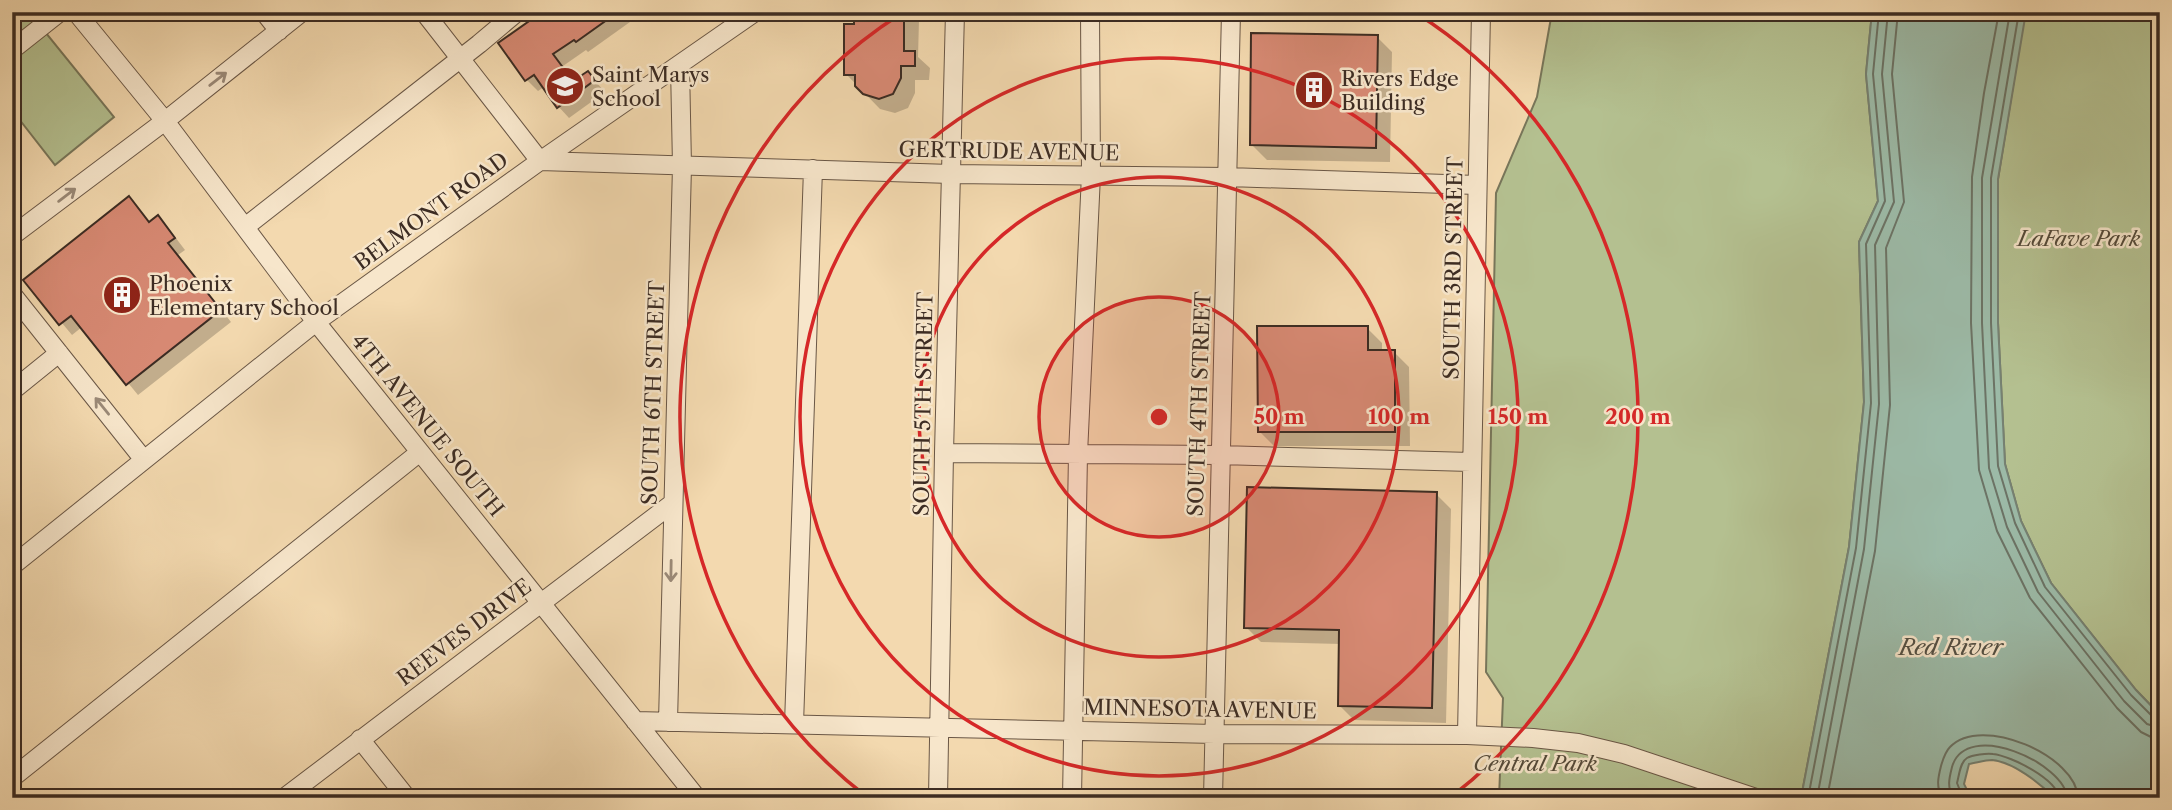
<svg xmlns="http://www.w3.org/2000/svg" width="2172" height="810" viewBox="0 0 2172 810" font-family="'Libre Caslon Text',serif">
  <style>
    .green { fill: #b4c090; stroke: #78765a; stroke-width: 2 }
    .water { fill: #9cbaa7; stroke: #768172; stroke-width: 2 }
    .shadow { fill: #0003 }
    .lines { fill: none; stroke-linecap: round; stroke-linejoin: round }
    .shore { stroke: #6c7365; stroke-width: 2 }
    .building { fill: #d78973; stroke: #3c2c23; stroke-width: 2 }
    .minor-casing { stroke: #6a5746; stroke-width: 20 }
    .minor { stroke: #f7e6cb; stroke-width: 18 }
    .oneway { stroke: #9a8977 }
    .ring { fill: none; stroke: #d62828; stroke-width: 3.5 }
    .labels { text-anchor: middle; dominant-baseline: central; stroke-width: 5; stroke-linejoin: round; paint-order: stroke }
    .poi-label { font-size: 21px; fill: #3c2c23; stroke: #f7e6cb; text-anchor: start }
    .street-label { font-size: 21px; fill: #3c2c23; stroke: #f7e6cb }
    .park-label { font-size: 21px; font-style: italic; fill: #544a39; stroke: #f7e6cb }
    .water-label { font-size: 23px; font-style: italic; fill: #545044; stroke: #f7e6cb }
    .centre { fill: #d62828; stroke: #f7e6cb; stroke-width: 3.5 }
    .ring-label { font-size: 21px; text-anchor: middle; font-weight: bold; fill: #d62828; stroke: #f7e6cb; stroke-width: 5; stroke-linejoin: round; paint-order: stroke }
  </style>
  <rect width="100%" height="100%" fill="#f3d9af"/>
  <filter id="stains"><feTurbulence type="fractalNoise" baseFrequency=".00286" numOctaves="4"/><feColorMatrix values="0 0 0 0 .2 0 0 0 0 .09 0 0 0 0 .02 0 0 0 .5 -.17"/></filter>
  <radialGradient id="worn" r=".72"><stop offset=".6" stop-color="#630" stop-opacity="0"/><stop offset="1" stop-color="#630" stop-opacity=".3"/></radialGradient>
  <path class="green" d="M12 12H29L114 117 55 165 12 110Z
    M1552 12H1872L1866 74 1878 201 1859 242 1864 402 1849 547 1801 798H1499L1503 698 1486 672 1496 193 1537 97Z
    M2025 12H2160V715L2136 690 2051 583 2021 521 2005 464 1998 323V179Z"/>
  <path class="water" d="M1872 12H2026L1998 179V323L2005 464 2021 521 2051 583 2136 690 2160 715V798H2054C2040 783 2013 762 1992 760 1985 760 1976 763 1969 764L1964 784 1971 798H1801L1849 547 1864 402 1859 242 1878 201 1866 74Z"/>
  <path class="shadow" d="M545 12H644L588 52 586 50 563 66 575 82 588 73 605 92 569 118 558 106 544 87 538 91 527 80 501 44Z
    M856 12H911L919 20 918 57 930 68 929 80H915V93L908 108 895 113 880 109 846 74 856 25Z
    M1377 37 1392 52 1390 162 1267 160 1252 145Z
    M129 199 139 208H136L153 230 157 218 169 229 185 250 178 255 231 322 138 395 82 327 72 335 26 280Z
    M1367 328 1382 343V352H1394L1409 367 1410 446H1274L1259 431Z
    M1436 494 1451 509 1446 723 1354 720 1339 705 1341 644 1261 642 1246 627Z
    M1417 793 1422 798H1360V796Z"/>
  <g class="lines">
    <path class="shore" d="M1999 12 1984 93 1972 177 1971 323 1979 470 1997 531 2030 598 2117 708 2141 732 2151 737 2160 738
      M2010 12 1982 178V323L1989 468 2007 527 2038 592 2124 701 2147 724 2160 728
      M2019 12 1991 178V323L1998 466 2015 523 2045 587 2131 695 2153 717 2160 719
      M1808 798 1856 548 1871 403 1866 244 1885 201 1873 74 1879 12
      M1817 798 1864 549 1879 404 1875 245 1894 202 1882 74 1888 12
      M1827 798 1875 551 1890 405 1886 248 1904 202 1892 74 1898 12
      M1942 798C1936 786 1938 778 1941 766 1943 759 1945 752 1950 747 1981 714 2077 756 2078 798
      M1953 798C1947 786 1949 779 1952 767 1966 718 2066 764 2067 798
      M1963 798 1957 783C1959 776 1960 762 1967 758 1972 755 1987 753 1993 754 2011 756 2057 779 2059 798"/>
  </g>
  <path class="building" d="M542 12H618L576 42 574 40 553 54 573 81 588 71 595 80 557 108 534 75 525 81 498 43Z
    M854 12H904V51H915V66H901V78L893 94 879 99 863 94 855 86V75H844V24H854Z
    M1251 33 1378 35 1376 148 1250 145Z
    M129 196 149 222 158 215 175 238 168 243 221 310 126 385 71 316 59 325 23 280Z
    M1257 326H1368V350H1395V432H1258Z
    M1247 487 1437 492 1432 708 1338 706 1339 630 1244 628Z"/>
  <g class="lines">
    <defs>
      <path id="minor" d="M76 12 165 121 316 322 697 798
        M264 12 279 31
        M424 12 540 161 951 174 1228 177 1477 185
        M12 50 60 12
        M245 227 479 44 517 12
        M12 236 165 121 302 12
        M12 294 144 460
        M12 391 59 353
        M944 453 1220 455 1471 462
        M12 566 316 322 540 161 755 12
        M635 721 1215 734 1467 735 1533 738 1578 743 1624 754 1756 798
        M668 722 682 166 680 66
        M794 724 813 169
        M1467 735 1481 12
        M360 739 407 798
        M12 778 420 452
        M284 798 673 503
        M938 798 944 453 955 12
        M1072 798 1078 454 1091 175 1090 12
        M1213 798 1231 12"/>
    </defs>
    <use href="#minor" class="minor-casing"/>
    <use href="#minor" class="minor"/>
  </g>
  <defs><path id="oneway-shaft" d="M-6 0H5M1.5-3L5.5 0L1.5 3" fill="none" stroke-width="1.6" stroke-linecap="round" stroke-linejoin="round" transform="scale(1.75)"/></defs>
  <g class="oneway">
    <use href="#oneway-shaft" transform="translate(218 79) rotate(-38)"/>
    <use href="#oneway-shaft" transform="translate(67 195) rotate(-37)"/>
    <use href="#oneway-shaft" transform="translate(102 406) rotate(-129)"/>
    <use href="#oneway-shaft" transform="translate(671 571) rotate(91)"/>
  </g>
  <circle cx="1159" cy="417" r="120" fill="#d62828" fill-opacity=".12"/>
  <g class="ring">
    <circle cx="1159" cy="417" r="120"/>
    <circle cx="1159" cy="417" r="240"/>
    <circle cx="1159" cy="417" r="359"/>
    <path d="M867 797A479 479 0 0 1 902 13M1416 13A479 479 0 0 1 1451 797"/>
  </g>
  <defs>
    <symbol id="school-disc" viewBox="-11 -11 22 22"><circle r="9.5" fill="#8f2418" stroke="#f7e6cb"/><path d="M0-5L7-2L0 1L-7-2ZM-4 1L0 2.5L4 1V4Q0 6-4 4Z" fill="#fff"/></symbol>
    <symbol id="building-disc" viewBox="-11 -11 22 22"><circle r="9.5" fill="#8f2418" stroke="#f7e6cb"/><path d="M-4-6H4V6H1V3H-1V6H-4ZM-2.5-4.3h1.7v1.8h-1.7ZM.8-4.3h1.7v1.8H.8ZM-2.5-1h1.7V.8h-1.7ZM.8-1h1.7V.8H.8Z" fill="#fff"/></symbol>
  </defs>
  <g fill-rule="evenodd">
    <use href="#school-disc" x="543" y="64" width="44" height="44"/>
    <use href="#building-disc" x="1292" y="68" width="44" height="44"/>
    <use href="#building-disc" x="100" y="273" width="44" height="44"/>
  </g>
  <g class="labels">
    <g class="poi-label">
      <text x="592" y="74">Saint Marys<tspan x="592" dy="24">School</tspan></text>
      <text x="1341" y="78">Rivers Edge<tspan x="1341" dy="24">Building</tspan></text>
      <text x="149" y="283">Phoenix<tspan x="149" dy="24">Elementary School</tspan></text>
    </g>
    <g class="street-label">
      <text transform="translate(1009 151) rotate(1)">GERTRUDE AVENUE</text>
      <text transform="translate(431 211) rotate(-36)">BELMONT ROAD</text>
      <text transform="translate(1453 268) rotate(-89)">SOUTH 3RD STREET</text>
      <text transform="translate(653 393) rotate(-88)">SOUTH 6TH STREET</text>
      <text transform="translate(923 404) rotate(-89)">SOUTH 5TH STREET</text>
      <text transform="translate(1199 404) rotate(-88)">SOUTH 4TH STREET</text>
      <text transform="translate(428 425) rotate(51)">4TH AVENUE SOUTH</text>
      <text transform="translate(464 632) rotate(-37)">REEVES DRIVE</text>
      <text transform="translate(1200 709) rotate(1)">MINNESOTA AVENUE</text>
    </g>
    <g class="park-label">
      <text x="2079" y="238">LaFave Park</text>
      <text x="1535" y="763">Central Park</text>
    </g>
    <g class="water-label">
      <text x="1951" y="647">Red River</text>
    </g>
  </g>
  <circle cx="1159" cy="417" r="10" class="centre"/>
  <g class="ring-label">
    <text x="1279" y="424">50 m</text>
    <text x="1399" y="424">100 m</text>
    <text x="1518" y="424">150 m</text>
    <text x="1638" y="424">200 m</text>
  </g>
  <rect width="2172" height="810" fill="none" stroke="#f3d9af" stroke-width="42"/>
  <rect x="14" y="14" width="2144" height="782" fill="none" stroke="#3c2c23" stroke-width="3.5"/>
  <rect x="21" y="21" width="2130" height="768" fill="none" stroke="#3c2c23" stroke-width="2"/>
  <rect width="100%" height="100%" filter="url(#stains)"/>
  <rect width="100%" height="100%" fill="url(#worn)"/>
</svg>
